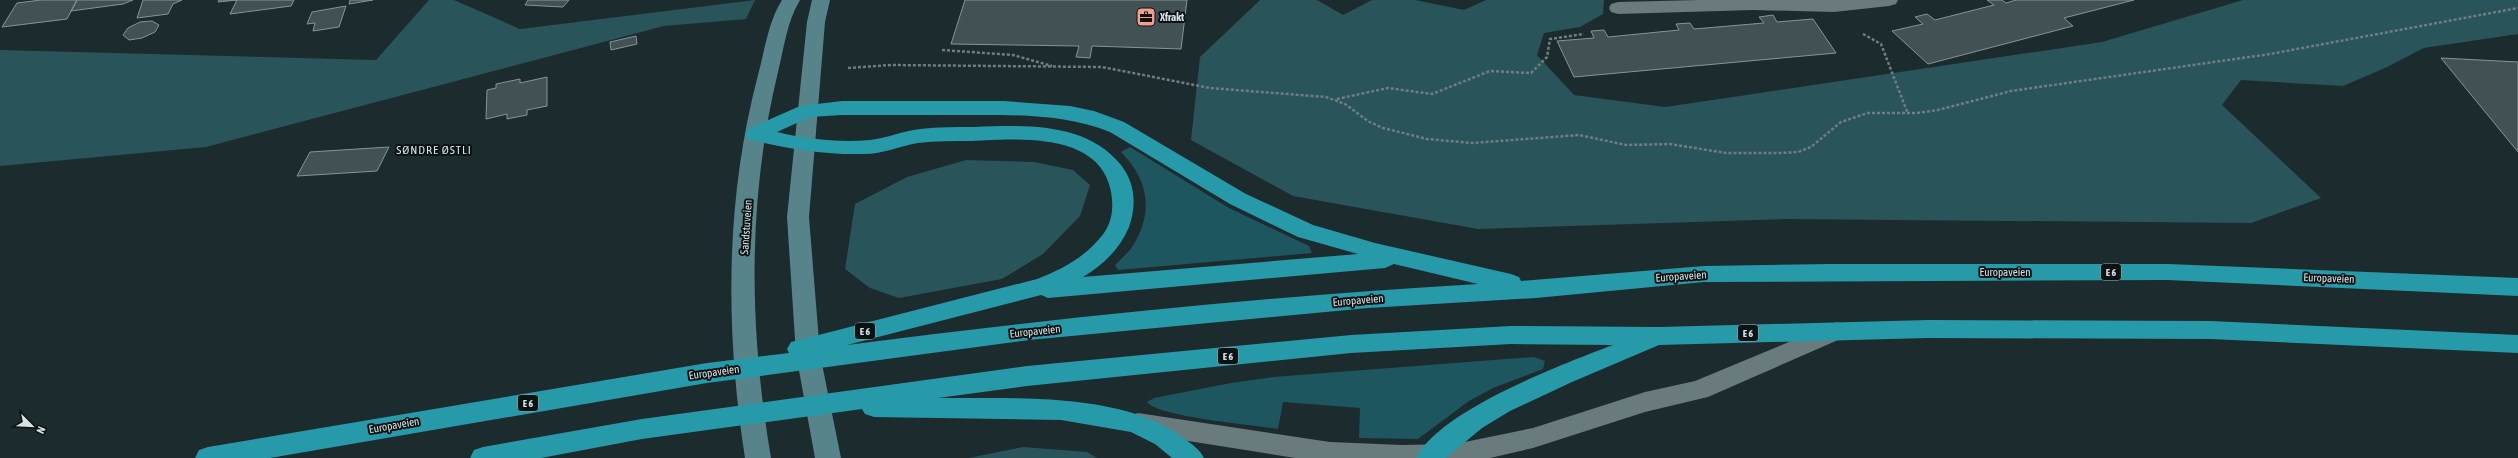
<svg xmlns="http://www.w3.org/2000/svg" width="2518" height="458" viewBox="0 0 2518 458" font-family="'Asap Condensed',sans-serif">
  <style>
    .green { fill: #1d565e }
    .forest { fill: #28545a }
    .building { fill: #425254; stroke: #849598 }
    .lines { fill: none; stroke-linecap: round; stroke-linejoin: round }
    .path { stroke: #717d7f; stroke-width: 2.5; stroke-dasharray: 3 2; stroke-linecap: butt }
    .lane { fill: #6a7b7d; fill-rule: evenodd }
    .secondary { fill: #56848a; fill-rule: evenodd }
    .highway { fill: #269aa8; fill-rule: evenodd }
    .labels { text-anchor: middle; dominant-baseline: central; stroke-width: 4; stroke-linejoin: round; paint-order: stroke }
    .shield { fill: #0b1213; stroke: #9aa3a5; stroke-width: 1 }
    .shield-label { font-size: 10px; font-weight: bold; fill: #d8e1e3 }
    .poi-label { font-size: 11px; font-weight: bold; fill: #d8e1e3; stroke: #0b1213; text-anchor: start }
    .street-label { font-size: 11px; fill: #d8e1e3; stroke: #0b1213 }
    .neighbourhood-label { font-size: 12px; letter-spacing: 1px; fill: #d8e1e3; stroke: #0b1213 }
  </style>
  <rect width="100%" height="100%" fill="#1c2b2d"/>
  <path class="green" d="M1130 147 1229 208 1309 246 1312 253 1118 270 1115 265C1121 259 1127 254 1132 247 1154 213 1149 180 1121 152Z
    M1534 357 1545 361 1543 369 1493 388 1469 401 1418 439 1359 438 1360 408 1283 402 1278 429C1256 425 1157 417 1147 402L1154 398 1231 383 1273 377Z"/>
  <path class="forest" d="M429 0H454L520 29 755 0 746 19 664 26 206 147 0 166V50L376 60Z
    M1260 0H1317L1343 15 1372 0H1415L1464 10 1486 0H1604L1603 14 1580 27 1544 33 1537 55 1574 95 1665 107 2102 42 2243 0H2518V34L2424 48 2385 68 2343 86 2241 80 2222 105 2321 198 2251 223 1784 219 1478 229 1293 196 1191 140 1200 57Z
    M966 160 1034 162 1073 170 1090 185 1080 216 1043 254 1002 279 899 298 870 288 845 269 855 204 907 177Z
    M1023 447 1087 452 1097 458H969Z"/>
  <path class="building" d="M41 0H77L67 19 2 27 17 3Z
    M77 0H133L123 4 71 11Z
    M143 0H182L173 4 168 14 137 18Z
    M219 0H294L291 6 230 14 237 0 218 2Z
    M350 0H373L349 4Z
    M528 0H569L563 7 525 5Z
    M965 0H1187L1181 49 1092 46 1090 58 1076 57 1079 46 951 44Z
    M1987 0H2002L2006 3 2016 0H2134L2064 18 2073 26 1928 64 1892 31 1923 24 1915 17 1927 14 1935 20 1994 5Z
    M346 6 339 27 313 31 315 23 307 24 312 12Z
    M1773 15 1777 22 1813 19 1836 53 1574 77 1557 41 1594 38 1591 31 1604 30 1608 37 1679 30 1676 24 1690 23 1694 29 1764 23 1759 17Z
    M152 21 159 25 155 32 142 38 129 40 123 35 128 28 140 22Z
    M636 36 637 44 611 50 610 42Z
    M2441 58 2518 62V152Z
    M547 77V106L527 110V115L507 119V114L486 119 487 90 496 88V84L520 79V83Z
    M389 147 377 171 297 176 310 152Z"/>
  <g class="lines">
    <path class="path" d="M1863 34 1881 44 1908 114
      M942 50 1013 55 1052 66
      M848 68 891 65 1102 67 1210 88 1326 97 1345 104 1368 121 1383 128 1427 139 1472 143 1579 135 1626 145 1670 144 1726 153H1781L1798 152 1811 147 1841 122 1868 113H1917L1938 110 2011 91 2270 54 2518 8
      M1337 99 1388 88 1432 94 1490 71 1531 73 1547 57 1550 39 1584 34"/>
    <path class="lane" d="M1699 0H1898L1896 4 1889 6 1834 12 1753 10 1618 14 1611 12 1609 8 1611 4 1618 2Z
      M1837 322 1845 325 1849 331 1845 337 1708 397 1645 412 1533 448 1490 458H1295L1138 433 1129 430 1125 423 1129 416 1138 413 1330 442 1402 445 1455 444 1533 428 1645 392 1695 381Z"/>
    <path class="secondary" d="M782 0H800C787 21 784 48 778 72 747 200 749 329 771 458H745C725 329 725 201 758 75 765 50 768 22 782 0Z
      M812 0H830L825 22 809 217 820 354 841 458H815L796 354 787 217 807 22Z"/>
    <path class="highway" d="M842 101H1004L1070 106 1094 111 1124 122 1246 194 1313 225 1375 243 1511 274 1519 277 1521 281 1704 266 1830 264H2168L2518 278V296L2168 280 1704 282 1536 298 1368 308 1029 340 707 383 270 458H195L199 450 208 447 707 363 789 353 787 349 791 342 799 340 1037 279C1063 269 1087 256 1104 233 1114 219 1114 200 1109 184 1093 132 1014 139 972 141 954 141 936 141 918 143 900 146 883 154 864 154 825 155 786 149 748 139L745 134 748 129 800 106ZM842 115C881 115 920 115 959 115 1009 115 1062 113 1110 132L1230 204 1298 237 1358 254 1083 277C1103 265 1120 249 1129 227 1137 205 1135 183 1121 165 1086 122 1025 125 975 127 957 127 938 127 920 129 903 131 887 138 870 140 840 143 806 139 777 132L810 117ZM1394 264 1478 284C1267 296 1057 318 847 345L1041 295 1048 298 1385 268Z
      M1928 320 2210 321 2518 335V353L2210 339 1928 338 1659 345 1572 382 1510 411 1482 428 1446 458H1416C1440 410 1563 364 1613 345L1511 344 1351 353 1027 386 938 398C1014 399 1122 391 1185 439 1193 445 1199 449 1204 458H1172L1155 444 1131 432 1061 420 874 417 865 414 862 409 642 439 541 458H470L474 450 483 447 642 419 1027 366 1351 335 1511 326 1659 327Z"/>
  </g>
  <defs>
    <symbol id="office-square" viewBox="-11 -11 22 22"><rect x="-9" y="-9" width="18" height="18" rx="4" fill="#f59c91" stroke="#0b1213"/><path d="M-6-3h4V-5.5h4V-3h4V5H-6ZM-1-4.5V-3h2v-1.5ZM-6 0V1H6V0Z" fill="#111"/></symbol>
  </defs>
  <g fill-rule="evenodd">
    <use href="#office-square" x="1135" y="6" width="22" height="22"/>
  </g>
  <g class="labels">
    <g class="shield">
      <rect x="2101" y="264" width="20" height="16" rx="3"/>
      <rect x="855" y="323" width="20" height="16" rx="3"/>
      <rect x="1738" y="325" width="20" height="16" rx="3"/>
      <rect x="1218" y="348" width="20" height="16" rx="3"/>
      <rect x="518" y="395" width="20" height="16" rx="3"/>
    </g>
    <g class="shield-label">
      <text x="2111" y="272">E 6</text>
      <text x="865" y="331">E 6</text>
      <text x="1748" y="333">E 6</text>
      <text x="1228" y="356">E 6</text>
      <text x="528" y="403">E 6</text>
    </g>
    <g class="poi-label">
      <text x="1160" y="17">Xfrakt</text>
    </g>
    <g class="street-label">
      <text transform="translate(746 227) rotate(-86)">Sandstuveien</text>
      <text x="2005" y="272">Europaveien</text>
      <text transform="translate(1681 276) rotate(-4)">Europaveien</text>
      <text transform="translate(2329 278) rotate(2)">Europaveien</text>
      <text transform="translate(1358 300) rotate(-5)">Europaveien</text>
      <text transform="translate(1035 331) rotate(-6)">Europaveien</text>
      <text transform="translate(714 372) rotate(-8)">Europaveien</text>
      <text transform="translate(394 425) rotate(-10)">Europaveien</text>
    </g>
    <g class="neighbourhood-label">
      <text x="434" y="150">SØNDRE ØSTLI</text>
    </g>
  </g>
  <g transform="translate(32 426) rotate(114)" stroke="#0b1213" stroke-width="3" paint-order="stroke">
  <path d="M0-3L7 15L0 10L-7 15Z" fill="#d8e1e3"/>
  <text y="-6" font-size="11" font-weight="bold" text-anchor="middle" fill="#d8e1e3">N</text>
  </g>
</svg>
